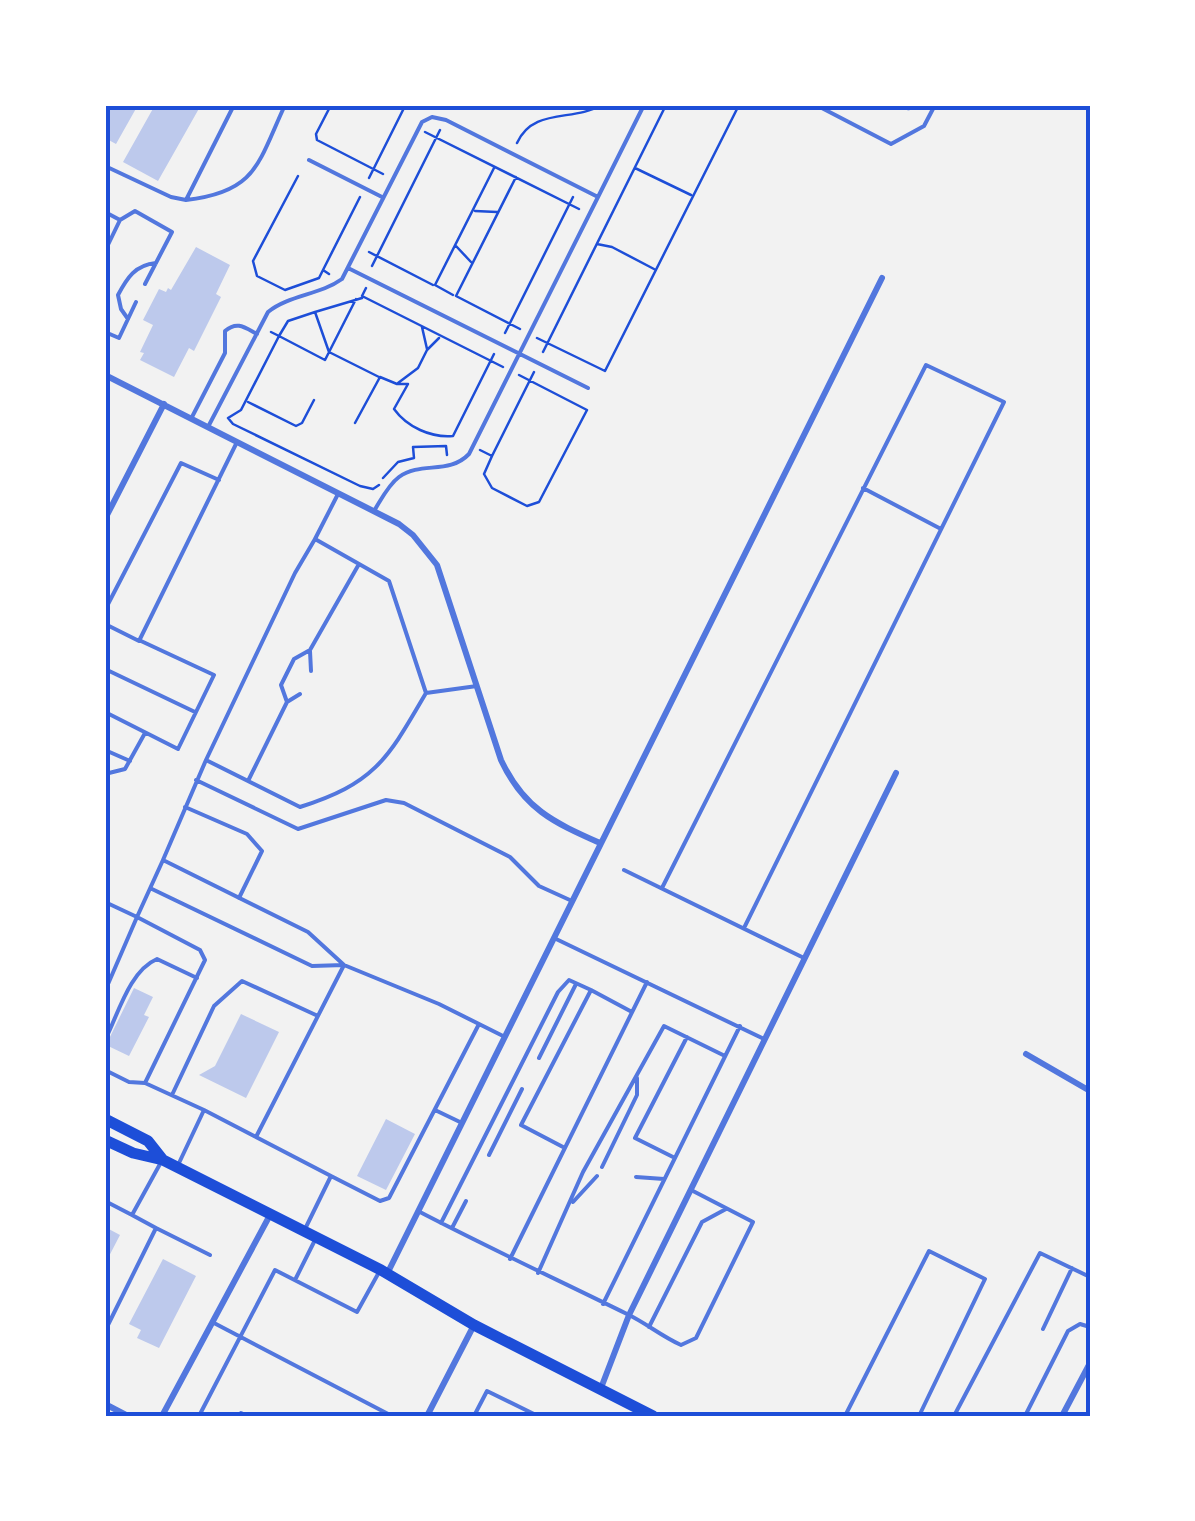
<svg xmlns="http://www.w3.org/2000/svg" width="1195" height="1521" viewBox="0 0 1195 1521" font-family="Quicksand,sans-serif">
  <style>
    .building { fill: #bdc9ec }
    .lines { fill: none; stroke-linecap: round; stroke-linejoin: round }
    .path { stroke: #1d4ed8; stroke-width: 2.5 }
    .service { stroke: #5277de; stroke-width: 4 }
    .minor { stroke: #5277de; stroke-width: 6 }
    .trunk { stroke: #1d4ed8; stroke-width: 11 }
    .neatline { fill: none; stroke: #1d4ed8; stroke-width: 4 }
  </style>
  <rect width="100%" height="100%" fill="#f2f2f2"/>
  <path class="building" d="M105 105H138L116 144 105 138Z
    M155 105H201L158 181 123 162Z
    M196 247 230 265 216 294 221 297 194 351 189 348 174 377 140 360 144 353 140 352 153 325 143 320 159 289 166 292 168 288 171 290Z
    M134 988 153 997 144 1015 149 1017 129 1056 106 1045Z
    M241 1014 279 1032 246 1098 199 1075 215 1066Z
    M386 1119 415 1134 386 1190 357 1176Z
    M105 1227 120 1235 105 1264Z
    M163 1259 196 1276 159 1348 137 1338 141 1330 129 1324Z"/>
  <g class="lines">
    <path class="path" d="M331 105 316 134 317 140 383 174
      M864 105 909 109 910 105
      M425 132 579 209
      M517 143C533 107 574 122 601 105
      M635 168 691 195
      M298 176 253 261 257 276 285 290 319 278 323 270
      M516 177 456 296 520 329
      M369 178 405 106 402 105
      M475 211 497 212
      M597 244 612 247 654 269
      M456 246 471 262
      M369 252 433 285
      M372 266 440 130
      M329 274 323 270 360 197
      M366 288 362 296 503 367
      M453 295 435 285 494 168
      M362 298 315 312 329 352 379 377
      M315 312 288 321 279 336 325 360 356 299
      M422 327 427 349
      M271 332 279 336 241 410 228 418 233 424 360 486 373 489 379 485
      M505 333 573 197
      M537 338 605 371 739 105
      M543 352 666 105
      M398 383 418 368 427 350 439 338
      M248 402 296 426 302 423 314 400
      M355 423 380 377 397 384H408L394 409C407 427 431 438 453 436L494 354
      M480 450 492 456 534 372
      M492 456 484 474 492 488 527 506 539 502 587 410 519 375
      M383 478 398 462 414 458 413 447 446 446 447 455"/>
    <path class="service" d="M816 105 891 144 924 126 935 105
      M309 160 382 197
      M105 166 171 197 186 200 234 105
      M598 197 644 105
      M186 200C257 192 258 163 285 105
      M105 212 120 220 105 251
      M120 220 135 211 172 232 145 284
      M348 268 588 388
      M128 319 121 309 118 295C127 278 135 265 156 263
      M105 332 119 338 136 302
      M192 417 225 353V331C237 321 244 327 257 334
      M208 427 268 312C289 295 320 295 342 279L422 122 432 117 446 120 598 197 469 454C449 475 421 461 399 477 388 485 381 500 374 511
      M863 488 941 529
      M338 494 315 539 389 581 426 693 477 686
      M315 539 295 573 206 760 300 807C376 783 388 758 426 693
      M105 610 181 463 219 480
      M105 624 139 641 237 442
      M310 651 311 671
      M105 669 195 712
      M287 702 300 694
      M105 712 178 749 214 675 141 641
      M105 750 130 761
      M105 774 125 769 145 733
      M249 779 287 702 281 685 294 659 310 650 359 564
      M196 780 298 829 386 800 404 803 510 857 539 886 572 901
      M185 807 247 834 262 851 239 898
      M163 860 206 760
      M624 870 804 958
      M662 888 926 365 1004 402 744 928
      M152 889 312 966 344 965
      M105 902 137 917 105 991
      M554 938 764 1039
      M105 1040C118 1015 129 971 157 959L197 978
      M539 1058 576 984
      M105 1070 129 1082 145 1083 204 1110 179 1163
      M145 1083 205 960 200 950 137 917 163 860 308 932 344 965
      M172 1095 214 1006 242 981 318 1016
      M204 1110 331 1176 306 1227
      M435 1110 462 1123
      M256 1137 344 965 439 1004 505 1037
      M563 1147 521 1125 591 990 632 1012
      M489 1155 522 1089
      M673 1157 635 1138 687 1037
      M602 1167 637 1095V1078
      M331 1176 380 1201 389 1198 479 1024
      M636 1177 664 1179
      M105 1201 132 1215
      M573 1202 597 1176
      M418 1211C487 1247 558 1280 627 1314 646 1323 661 1336 681 1345L696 1338 753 1222 693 1191
      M441 1223 558 992 569 980 591 990
      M156 1228 210 1255
      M452 1228 466 1201
      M510 1259 647 982
      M538 1273 583 1172 664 1026 725 1056
      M296 1278 314 1242
      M603 1304 740 1026
      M214 1323 392 1416
      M649 1327 702 1222 726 1209
      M1043 1329 1072 1268
      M105 1331 156 1228 132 1215 160 1164
      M241 1413 247 1416
      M199 1416 275 1270 357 1312 378 1274
      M474 1416 487 1391 538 1416
      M845 1416 929 1251 985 1279 919 1416
      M954 1416 1040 1253 1090 1277
      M1025 1416 1068 1331 1080 1324 1090 1327"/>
    <path class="minor" d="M105 375 399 524 413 535 437 565 501 760C524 809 553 822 600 843
      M105 519 164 404
      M1026 1054 1090 1091
      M388 1272 882 278
      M601 1388 629 1315 896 773
      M105 1404 128 1416
      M162 1416 270 1215
      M427 1416 474 1325
      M1062 1416 1090 1363"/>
    <path class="trunk" d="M105 1119 148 1141 163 1160
      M105 1140 133 1153 163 1160 381 1270 474 1325 653 1416"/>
  </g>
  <rect width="1195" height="1521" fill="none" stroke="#ffffff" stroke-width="215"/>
  <rect x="108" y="108" width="980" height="1306" class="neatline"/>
</svg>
